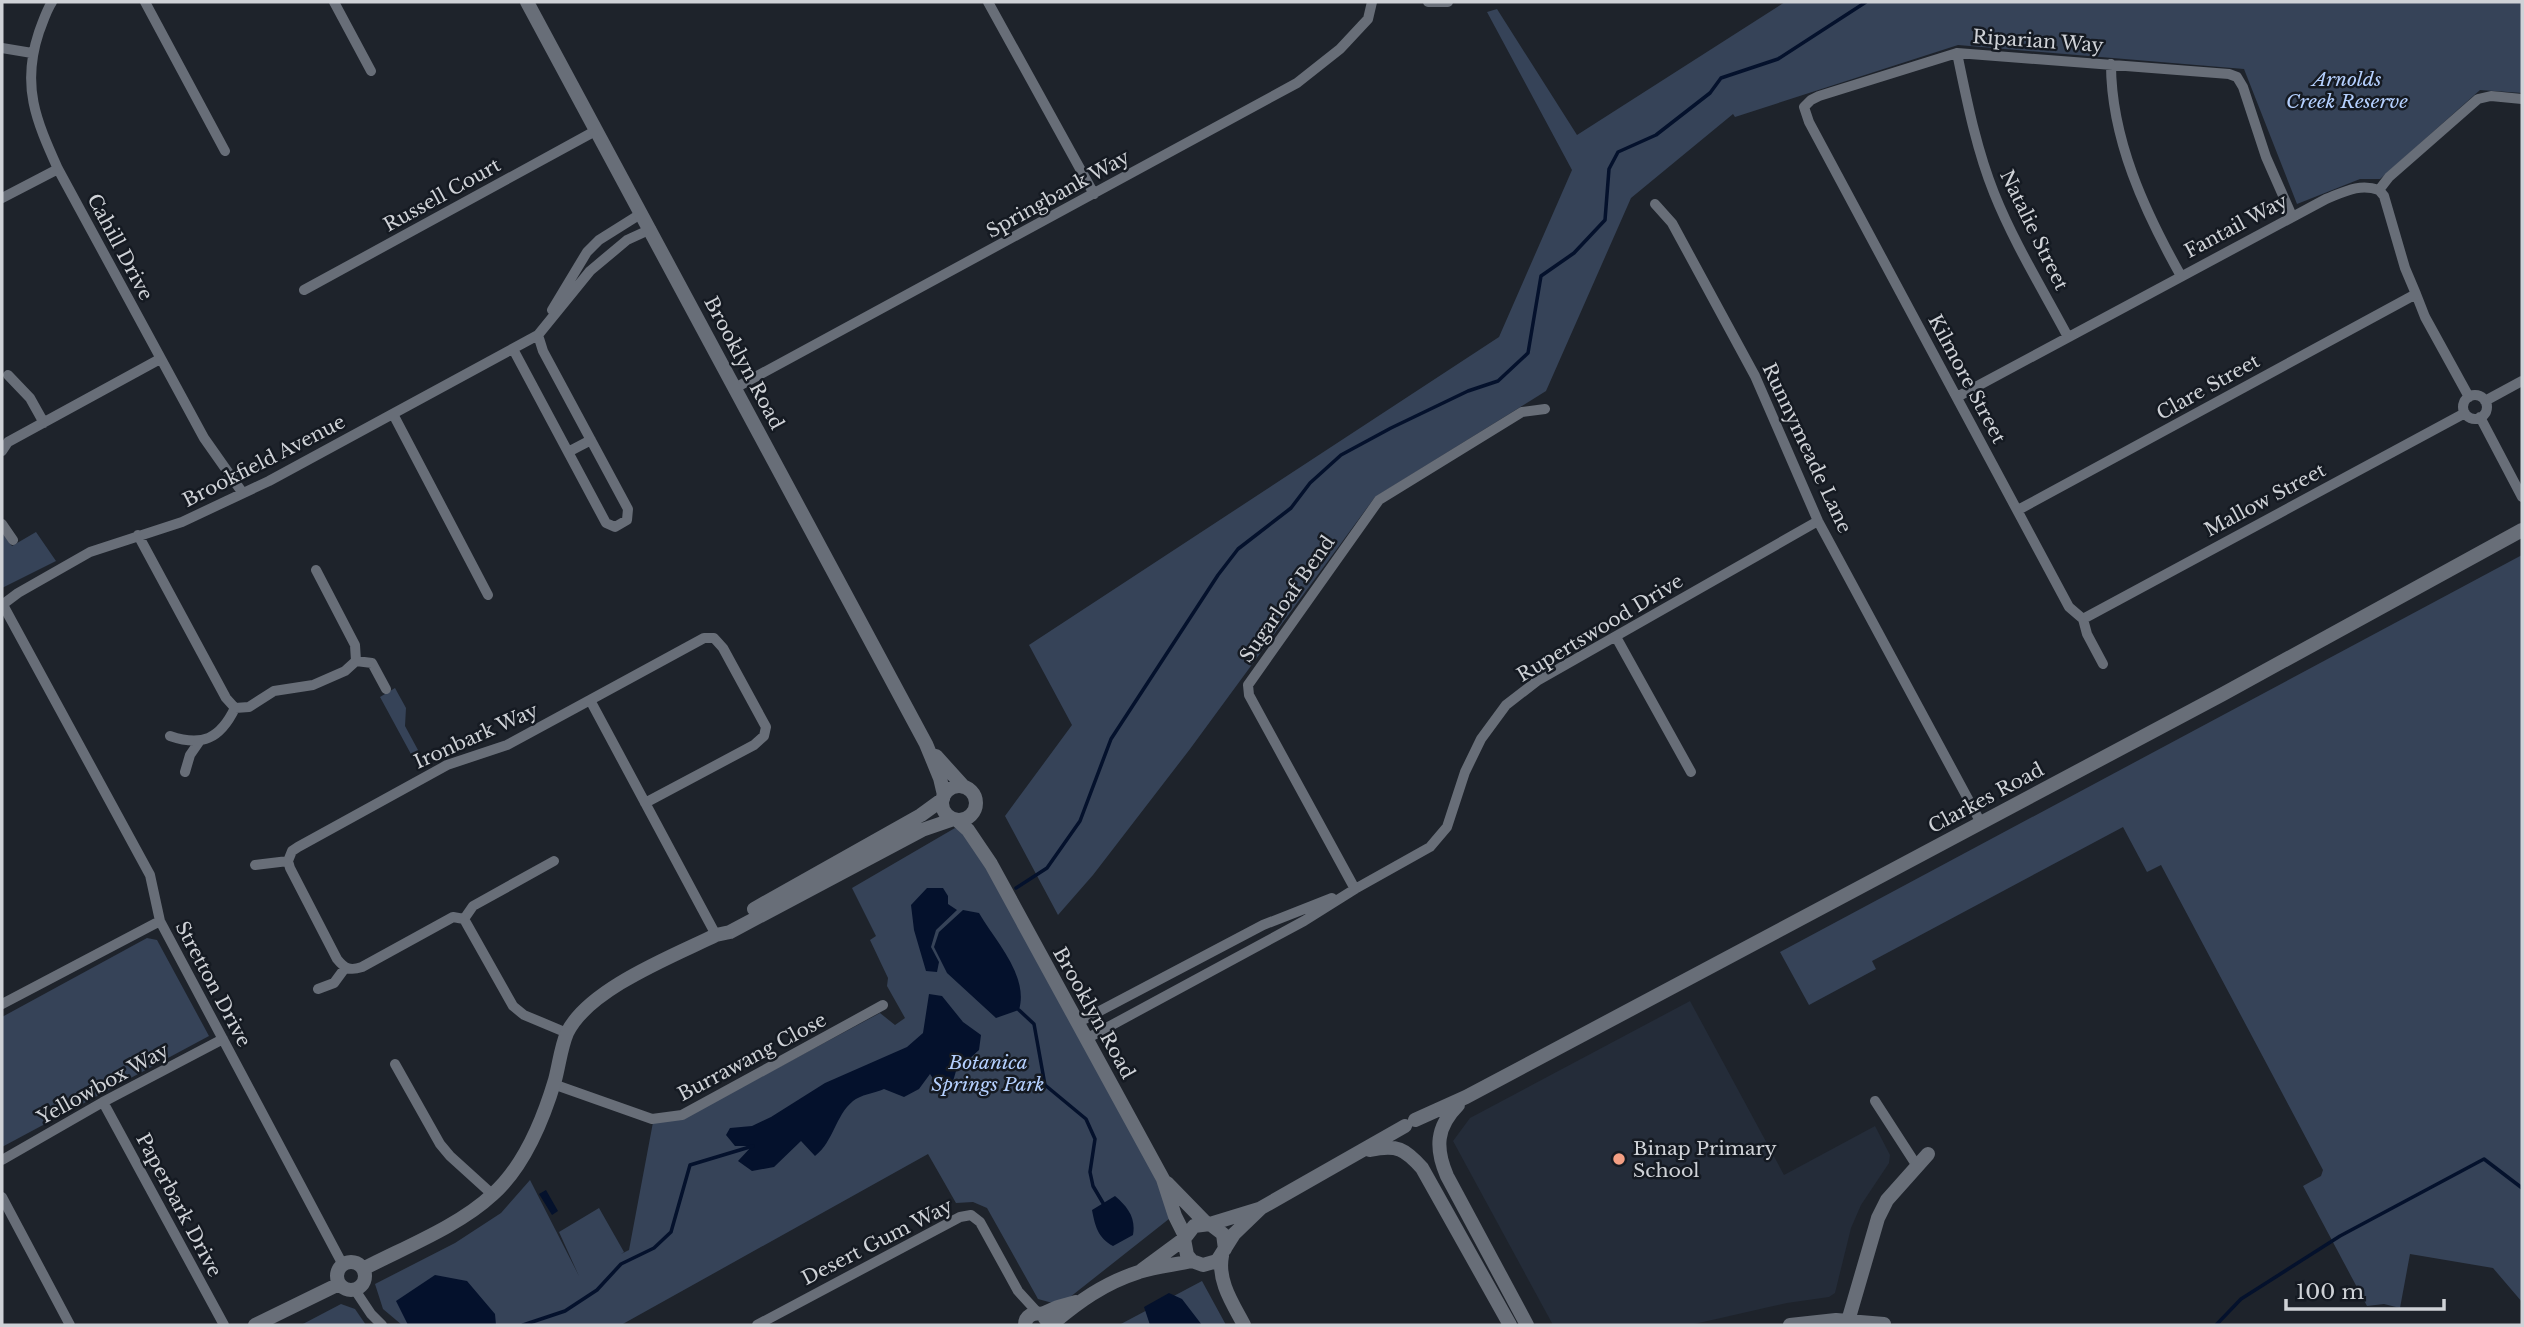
<svg xmlns="http://www.w3.org/2000/svg" width="2524" height="1327" viewBox="0 0 2524 1327" font-family="'Libre Baskerville',serif">
  <style>
    .built { fill: #242c39 }
    .green { fill: #364358 }
    .water { fill: #04112c }
    .lines { fill: none; stroke-linecap: round; stroke-linejoin: round }
    .stream { stroke: #04112c; stroke-width: 3.5 }
    .street { stroke: #686e78; stroke-width: 10 }
    .secondary { stroke: #686e78; stroke-width: 14 }
    .poi-dot { fill: #f39f84; stroke: #151a22; stroke-width: 2.5 }
    .labels { text-anchor: middle; dominant-baseline: central; stroke-width: 5; stroke-linejoin: round; paint-order: stroke }
    .street-label { font-size: 19px; fill: #cfd2d7; stroke: #151a22 }
    .park-label { font-size: 19px; font-style: italic; fill: #b5d0fe; stroke: #151a22 }
    .poi-label { font-size: 19px; fill: #cfd2d7; stroke: #151a22; text-anchor: start }
  </style>
  <rect width="100%" height="100%" fill="#1e232b"/>
  <path class="built" d="M1690 1001 1784 1175 1875 1126 1890 1155 1889 1163 1861 1205 1851 1228 1835 1293 1829 1297 1787 1303 1690 1325H1553L1453 1141 1470 1118Z"/>
  <path class="green" d="M1785 2H2522V93L2480 90 2380 179H2360L2297 204 2244 69 1958 45 1735 117 1733 114 1631 198 1546 391 1375 497 1190 749 1093 875 1058 915 1005 816 1072 725 1029 645 1499 337 1572 170 1487 12 1497 9 1577 135Z
    M36 532 56 561 2 588V533L12 546Z
    M2522 555V1302L2493 1268 2410 1254 2400 1308 2384 1304 2367 1306 2303 1186 2321 1176 2323 1170 2161 865 2147 872 2123 827 1872 961 1876 969 1809 1005 1780 952Z
    M395 688 406 708 405 726 425 763 418 767 380 697Z
    M955 828 971 835 1179 1211 1060 1305 1038 1299 987 1208 973 1202 956 1203 928 1154 621 1325H402L383 1309 375 1284 455 1243 501 1213 530 1180 579 1276 559 1232 599 1208 624 1252 621 1254 629 1250 654 1117 684 1118 880 1013 895 1025 905 1018 887 986 888 978 870 940 876 936 852 888Z
    M147 938 157 940 209 1036 2 1147V1017Z
    M1202 1281 1226 1325H1119Z
    M341 1304 355 1309 366 1325H301Z"/>
  <path class="water" d="M927 888H943L948 896V904L957 910 936 930 931 947 939 962 937 972 926 971 914 930 911 905Z
    M963 910 979 913C996 942 1029 976 1019 1010L996 1018 947 973 934 947 939 932Z
    M929 994 942 996 963 1022 981 1035 979 1050 956 1071 951 1088 940 1089 930 1074 919 1089 904 1097 884 1089C875 1093 860 1095 853 1101 835 1116 834 1141 815 1156L801 1141 774 1167 752 1171 738 1161 752 1146H735L726 1135 730 1128 752 1126 771 1117 825 1083 907 1047 923 1033Z
    M546 1190 558 1211 552 1215 539 1194Z
    M1115 1196C1128 1207 1136 1218 1133 1235L1113 1246C1098 1238 1095 1226 1092 1210Z
    M435 1275 467 1281 495 1314 496 1325H408L396 1301Z
    M1169 1293 1182 1299 1202 1325H1150L1144 1307Z"/>
  <g class="lines">
    <path class="stream" d="M1016 888 1047 868 1080 821 1111 739 1218 575 1238 549 1291 508 1310 483 1341 455 1391 428 1468 391 1498 381 1528 353 1541 276 1574 253 1605 220 1609 169 1618 152 1656 135 1710 93 1721 78 1778 59 1866 2
      M1019 1010 1034 1024 1045 1085 1086 1119 1095 1139 1090 1172 1093 1186 1103 1203
      M523 1325 565 1311 597 1290 621 1264 654 1248 671 1232 690 1165 753 1146
      M2216 1325 2241 1299 2340 1236 2484 1159 2522 1188"/>
    <path class="street" d="M52 2C46 11 43 22 39 32 21 86 36 120 58 169L204 438 242 492
      M145 2 225 151
      M334 2 371 71
      M988 2 1094 194
      M1428 2H1448
      M2 48 32 53
      M1957 53C1967 101 1976 148 1994 193 2014 243 2043 290 2068 337
      M2111 64C2111 139 2145 212 2181 276
      M2379 190 2384 196 2405 268 2416 294 2425 317 2469 397
      M2 198 58 169
      M1655 204 1672 223 1755 376 1818 521 1981 823
      M304 290 597 130
      M552 310 587 252 599 240 642 213
      M513 349 606 523 615 527 627 520 628 509 543 351 538 335
      M8 375 30 398 44 423
      M735 388 1297 83 1340 49 1368 19 1372 2
      M2463 407a12 12 0 1 1 24 0a12 12 0 1 1-24 0Z
      M1957 397 2326 199C2344 192 2359 183 2379 190L2389 177 2478 99 2491 96 2522 99
      M2485 401 2522 381
      M393 414 488 595
      M2480 417 2522 497
      M2 451 8 442 160 359
      M568 452 591 440
      M2018 510 2416 294
      M2 524 13 540
      M138 535 226 698 235 708 249 707 274 691 313 685 345 671 356 661 355 645 316 570
      M2 605 18 593 90 552 182 522 269 481 538 335 590 271 627 240 651 229
      M3 605 150 875 160 921 343 1265
      M2083 619 2465 413
      M1616 637 1691 772
      M356 661 372 663 386 689
      M2103 664 2087 634 2083 619 2069 607 1809 122 1804 107 1811 100 1819 96 1957 53 2229 74 2237 77 2243 87 2266 157 2292 216
      M590 700 704 638H714L723 648 766 727 764 736 754 745 645 803
      M170 736C202 747 220 739 235 708
      M185 772 190 755 199 742
      M288 861 292 851 298 847 447 765 507 745 590 700 716 935
      M288 861 290 868 337 959C345 969 350 971 362 967L453 917 464 919 513 1006 524 1015 567 1033
      M255 865 288 861
      M1355 889 1249 695 1248 685 1379 500 1522 412 1545 409
      M464 919 473 906 554 861
      M318 989 334 983 345 968
      M2 1004 160 921
      M1077 1023 1263 925 1332 898
      M1086 1039 1304 921 1355 889 1430 847 1447 827 1465 772 1481 739 1506 705 1537 681 1818 521
      M395 1064 440 1144 450 1156 493 1195
      M553 1084 652 1119 682 1115 883 1005
      M1875 1101 1917 1166
      M103 1102 224 1325
      M2 1160 103 1102 223 1039
      M2 1197 70 1325
      M355 1290 371 1314 382 1325
      M757 1325 960 1217 971 1215 980 1222 1018 1291 1039 1314"/>
    <path class="secondary" d="M527 2 926 744 940 778 944 795
      M936 756 964 787
      M942 803a17 17 0 1 1 34 0a17 17 0 1 1-34 0Z
      M957 820 968 830 991 864 1163 1179 1175 1216 1185 1236
      M754 909 921 815 943 799
      M1458 1105C1436 1127 1435 1148 1447 1176L1527 1325
      M1415 1120 1466 1097 2223 694 2522 530
      M1370 1150C1397 1144 1405 1149 1422 1168L1510 1325
      M1167 1183 1206 1223
      M1210 1224 1259 1209
      M1225 1249 1223 1234 1210 1224 1194 1226 1184 1239 1187 1255 1192 1261 1203 1265 1217 1261 1234 1234 1261 1208 1405 1126
      M1222 1256C1217 1281 1233 1304 1244 1325
      M337 1276a14 14 0 1 1 28 0a14 14 0 1 1-28 0Z
      M363 1269C403 1248 459 1226 492 1195 524 1167 543 1120 555 1080 559 1065 561 1047 567 1033 588 989 673 956 716 935L730 932 922 830 954 819
      M1142 1270 1184 1239
      M1042 1314 1058 1307 1076 1302
      M1848 1321 1878 1218 1887 1200 1928 1154
      M255 1325 339 1284
      M1025 1325C1025 1316 1033 1312 1042 1314L1047 1321
      M1051 1325C1078 1302 1104 1283 1139 1272 1156 1266 1175 1265 1192 1261
      M1790 1325 1836 1320 1884 1324"/>
  </g>
  <circle class="poi-dot" cx="1619" cy="1159" r="7"/>
  <g class="labels">
    <g class="street-label">
      <text transform="translate(2038 41) rotate(4)">Riparian Way</text>
      <text transform="translate(1058 194) rotate(-29)">Springbank Way</text>
      <text transform="translate(442 195) rotate(-29)">Russell Court</text>
      <text transform="translate(2236 226) rotate(-28)">Fantail Way</text>
      <text transform="translate(2034 230) rotate(64)">Natalie Street</text>
      <text transform="translate(120 247) rotate(62)">Cahill Drive</text>
      <text transform="translate(744 363) rotate(62)">Brooklyn Road</text>
      <text transform="translate(1967 379) rotate(62)">Kilmore Street</text>
      <text transform="translate(2208 387) rotate(-29)">Clare Street</text>
      <text transform="translate(1807 448) rotate(65)">Runnymeade Lane</text>
      <text transform="translate(264 461) rotate(-27)">Brookfield Avenue</text>
      <text transform="translate(2265 500) rotate(-28)">Mallow Street</text>
      <text transform="translate(1287 599) rotate(-55)">Sugarloaf Bend</text>
      <text transform="translate(1600 628) rotate(-31)">Rupertswood Drive</text>
      <text transform="translate(476 736) rotate(-24)">Ironbark Way</text>
      <text transform="translate(1986 798) rotate(-28)">Clarkes Road</text>
      <text transform="translate(213 984) rotate(62)">Stretton Drive</text>
      <text transform="translate(1094 1013) rotate(61)">Brooklyn Road</text>
      <text transform="translate(752 1057) rotate(-28)">Burrawang Close</text>
      <text transform="translate(103 1084) rotate(-29)">Yellowbox Way</text>
      <text transform="translate(179 1205) rotate(62)">Paperbark Drive</text>
      <text transform="translate(877 1242) rotate(-27)">Desert Gum Way</text>
    </g>
    <g class="park-label">
      <text x="2347" y="79">Arnolds<tspan x="2347" dy="22">Creek Reserve</tspan></text>
      <text x="988" y="1062">Botanica<tspan x="988" dy="22">Springs Park</tspan></text>
    </g>
    <g class="poi-label">
      <text x="1633" y="1148">Binap Primary<tspan x="1633" dy="22">School</tspan></text>
    </g>
  </g>
  <rect width="2524" height="1327" fill="none" stroke="#cfd2d7" stroke-width="7"/>
  <path d="M2286 1299v10h158v-10" fill="none" stroke="#cfd2d7" stroke-width="3.5"/>
  <text x="2296" y="1299" font-size="21" fill="#cfd2d7" stroke="#151a22" stroke-width="5" paint-order="stroke">100 m</text>
</svg>
